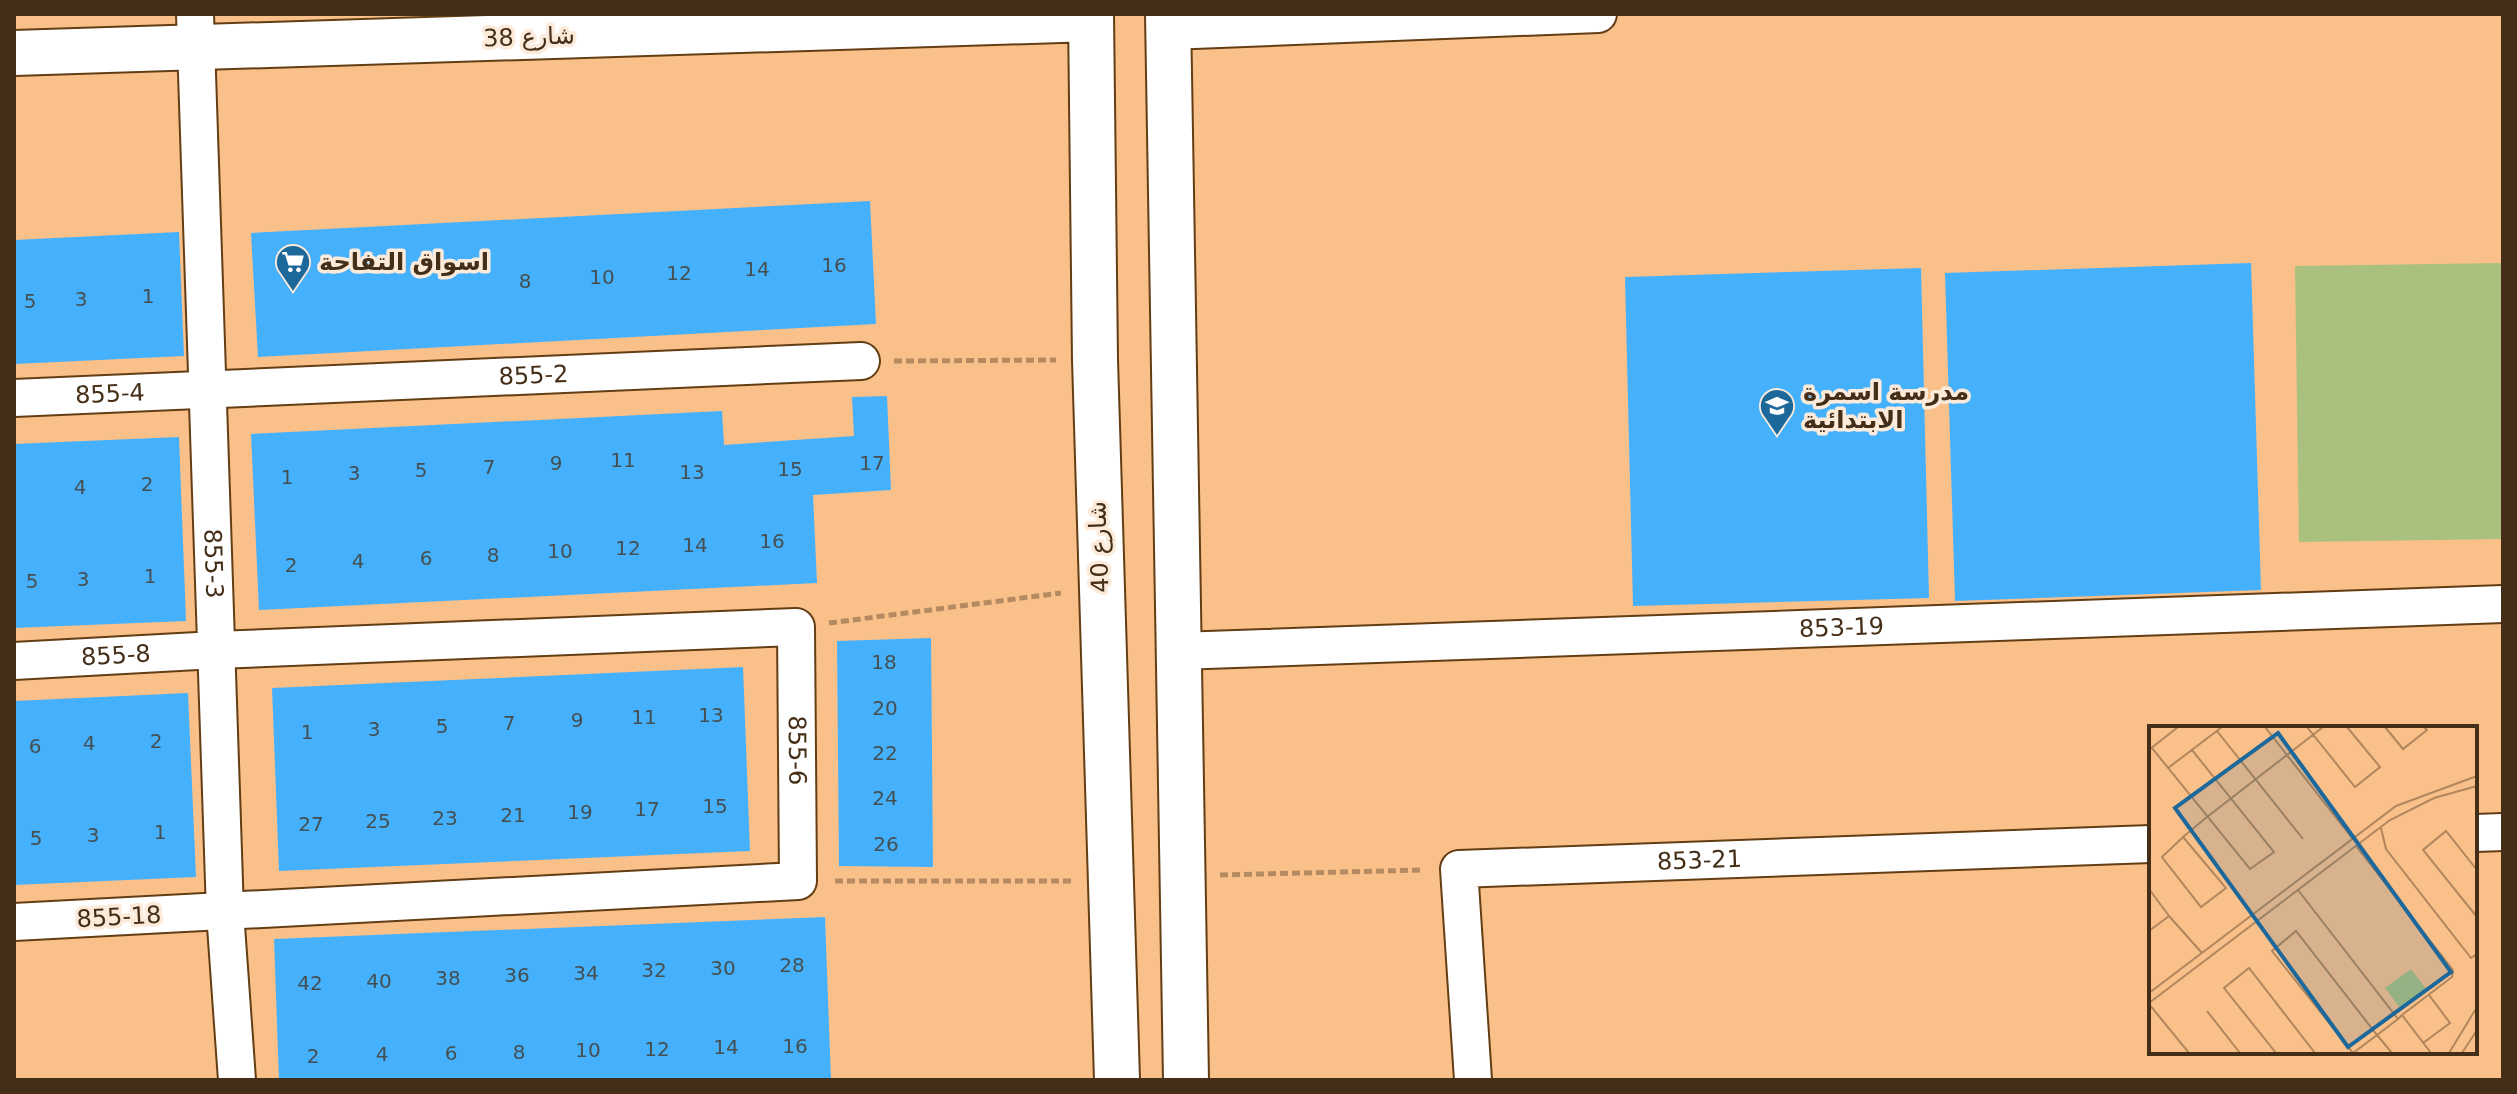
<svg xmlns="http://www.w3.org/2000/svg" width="2517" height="1094" viewBox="0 0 2517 1094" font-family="'DejaVu Sans',Cairo,sans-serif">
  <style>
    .green { fill: #aac07f }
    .building { fill: #45b1fd }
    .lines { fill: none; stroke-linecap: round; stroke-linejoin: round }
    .street-casing { stroke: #633d14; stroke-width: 40 }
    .secondary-casing { stroke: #633d14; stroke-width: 48 }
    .path { stroke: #b68a60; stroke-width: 5; stroke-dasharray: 8 4; stroke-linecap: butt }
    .street { stroke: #fff; stroke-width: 36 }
    .secondary { stroke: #fff; stroke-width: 44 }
    .labels { text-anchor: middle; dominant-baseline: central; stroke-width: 7; stroke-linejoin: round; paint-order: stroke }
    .number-label { font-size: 20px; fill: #454f51 }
    .street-label { font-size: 24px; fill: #452e18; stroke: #fceada }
    .poi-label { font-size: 24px; font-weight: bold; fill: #452e18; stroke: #fceada; text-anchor: start }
    .inset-road { fill: none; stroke: #b1865c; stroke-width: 2 }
    .view { fill: #1d689b; fill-opacity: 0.15; stroke: #1d689b; stroke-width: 4 }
    .inset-edge { fill: none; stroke: #452e18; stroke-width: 4 }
  </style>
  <rect width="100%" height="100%" fill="#f9c08a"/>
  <path class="green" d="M2503 263V539L2299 542 2295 266Z"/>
  <path class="building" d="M870 201 876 324 258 357 251 233Z
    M179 232 184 356 14 364V240Z
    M2251 263 2261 590 1955 601 1945 273Z
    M1921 268 1929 598 1633 606 1625 277Z
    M887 396 891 490 813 495 817 583 259 610 251 434 722 411 724 445 854 436 852 397Z
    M179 437 186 621 14 628V444Z
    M931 638 933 867 839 866 837 641Z
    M743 667 750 851 279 871 272 688Z
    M188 693 196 877 14 885V701Z
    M825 917 831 1080H279L274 939Z"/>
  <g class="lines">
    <defs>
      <g id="street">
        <path id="s1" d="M195 14 225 912 237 1080"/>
        <path d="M1168 31 1598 14"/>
        <path id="s2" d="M14 398 861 361"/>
        <path id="s3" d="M1178 651 2503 604"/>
        <path id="s4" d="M14 661 216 650 796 627 798 881 14 922"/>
        <path d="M2475 833 2503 832"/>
        <path id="s5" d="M1473 1080 1459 869 2151 844"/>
      </g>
      <path id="secondary" d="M1091 14 1095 360 1117 1080
        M1168 14 1186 1080
        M14 53 1091 19"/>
    </defs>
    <use href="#street" class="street-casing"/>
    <use href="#secondary" class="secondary-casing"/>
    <path class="path" d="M894 361 1056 360
      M829 623 1061 593
      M1220 875 1422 870
      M835 881H1073"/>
    <use href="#street" class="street"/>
    <use href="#secondary" class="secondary"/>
  </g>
  <defs>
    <symbol id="supermarket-pin" viewBox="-11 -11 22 30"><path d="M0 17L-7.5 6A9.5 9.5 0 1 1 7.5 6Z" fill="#1d689b" stroke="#fceada"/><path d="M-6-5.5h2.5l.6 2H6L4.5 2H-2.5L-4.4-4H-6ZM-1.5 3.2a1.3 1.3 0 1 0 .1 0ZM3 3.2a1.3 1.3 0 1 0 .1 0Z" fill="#fff"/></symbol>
    <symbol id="school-pin" viewBox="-11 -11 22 30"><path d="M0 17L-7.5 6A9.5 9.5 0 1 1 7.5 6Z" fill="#1d689b" stroke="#fceada"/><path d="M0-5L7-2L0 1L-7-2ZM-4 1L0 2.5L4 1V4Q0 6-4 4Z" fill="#fff"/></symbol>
  </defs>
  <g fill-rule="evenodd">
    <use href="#supermarket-pin" x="273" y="242" width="40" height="54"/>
    <use href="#school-pin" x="1757" y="386" width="40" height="54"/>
  </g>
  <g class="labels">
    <g class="number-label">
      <text x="834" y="265">16</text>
      <text x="757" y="269">14</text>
      <text x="679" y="273">12</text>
      <text x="602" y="277">10</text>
      <text x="525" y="281">8</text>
      <text x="148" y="296">1</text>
      <text x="81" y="299">3</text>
      <text x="30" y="301">5</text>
      <text x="623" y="460">11</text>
      <text x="556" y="463">9</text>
      <text x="872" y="463">17</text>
      <text x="489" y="467">7</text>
      <text x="790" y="469">15</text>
      <text x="421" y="470">5</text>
      <text x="692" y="472">13</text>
      <text x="354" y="473">3</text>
      <text x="287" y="477">1</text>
      <text x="147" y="484">2</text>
      <text x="80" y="487">4</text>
      <text x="772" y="541">16</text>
      <text x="695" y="545">14</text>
      <text x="628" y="548">12</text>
      <text x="560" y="551">10</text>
      <text x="493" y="555">8</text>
      <text x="426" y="558">6</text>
      <text x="358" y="561">4</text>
      <text x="291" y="565">2</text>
      <text x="150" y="576">1</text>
      <text x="83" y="579">3</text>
      <text x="32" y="581">5</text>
      <text x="884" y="662">18</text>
      <text x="885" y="708">20</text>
      <text x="711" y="715">13</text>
      <text x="644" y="717">11</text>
      <text x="577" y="720">9</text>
      <text x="509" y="723">7</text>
      <text x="442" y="726">5</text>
      <text x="374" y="729">3</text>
      <text x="307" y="732">1</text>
      <text x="156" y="741">2</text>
      <text x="89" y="743">4</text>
      <text x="35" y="746">6</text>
      <text x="885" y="753">22</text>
      <text x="885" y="798">24</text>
      <text x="715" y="806">15</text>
      <text x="647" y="809">17</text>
      <text x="580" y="812">19</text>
      <text x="513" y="815">21</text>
      <text x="445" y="818">23</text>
      <text x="378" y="821">25</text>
      <text x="311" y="824">27</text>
      <text x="160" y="832">1</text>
      <text x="93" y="835">3</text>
      <text x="36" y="838">5</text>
      <text x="886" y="844">26</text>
      <text x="792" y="965">28</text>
      <text x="723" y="968">30</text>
      <text x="654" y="970">32</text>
      <text x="586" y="973">34</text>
      <text x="517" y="975">36</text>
      <text x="448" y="978">38</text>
      <text x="379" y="981">40</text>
      <text x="310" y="983">42</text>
      <text x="795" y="1046">16</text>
      <text x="726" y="1047">14</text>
      <text x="657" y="1049">12</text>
      <text x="588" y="1050">10</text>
      <text x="519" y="1052">8</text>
      <text x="451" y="1053">6</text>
      <text x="382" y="1054">4</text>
      <text x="313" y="1056">2</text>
    </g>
    <g class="street-label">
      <text transform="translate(529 37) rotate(-2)">شارع 38</text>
      <text stroke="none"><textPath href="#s2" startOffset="520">855-2</textPath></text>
      <text stroke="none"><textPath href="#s2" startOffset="96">855-4</textPath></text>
      <text transform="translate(1099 547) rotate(-92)">شارع 40</text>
      <text stroke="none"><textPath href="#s1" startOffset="550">855-3</textPath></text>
      <text stroke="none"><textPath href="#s3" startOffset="664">853-19</textPath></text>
      <text stroke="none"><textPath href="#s4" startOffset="102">855-8</textPath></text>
      <text stroke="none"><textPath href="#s4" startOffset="906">855-6</textPath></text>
      <text stroke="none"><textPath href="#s5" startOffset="452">853-21</textPath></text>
      <text transform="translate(119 917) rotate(-3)">855-18</text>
    </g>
    <g class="poi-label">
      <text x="319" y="262">اسواق التفاحة</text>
      <text x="1803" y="392">مدرسة اسمرة<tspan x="1803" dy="28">الابتدائية</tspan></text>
    </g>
  </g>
  <g transform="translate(2149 726)">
    <rect width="328" height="328" fill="#f9c08a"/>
    <path d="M262 243 278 264 252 283 236 262Z" fill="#aac07f"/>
    <path class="inset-road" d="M116 1 203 112M158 1 206 61 231 41 198 1M236 1 254 23 278 4 275 1M68 5 154 113M3 22 101 143 125 126 43 24M1 23 29 1M19 42 73 1M232 102 237 123 322 232 328 228M34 111 77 162 52 181 13 131 34 111 58 91 174 1M207 120 304 244M328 144 297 105 274 124 328 191M149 164 249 293M20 190 53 227M0 205 20 190 0 163M0 267 247 80 328 50M0 277 241 94 285 72 328 60M0 278 40 327M58 285 91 327M253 289 282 327M274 317 301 297 280 269M127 327 75 262 100 242 166 327M243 327 228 309 147 205 123 225 204 327 228 309 249 293 253 289 303 251 304 244M300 327 328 281M313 327 328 304"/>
    <path class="view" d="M129 7 302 246 199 321 26 82Z"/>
    <rect width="328" height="328" class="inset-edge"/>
  </g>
  <rect width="2517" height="1094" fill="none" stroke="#452e18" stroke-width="32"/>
</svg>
